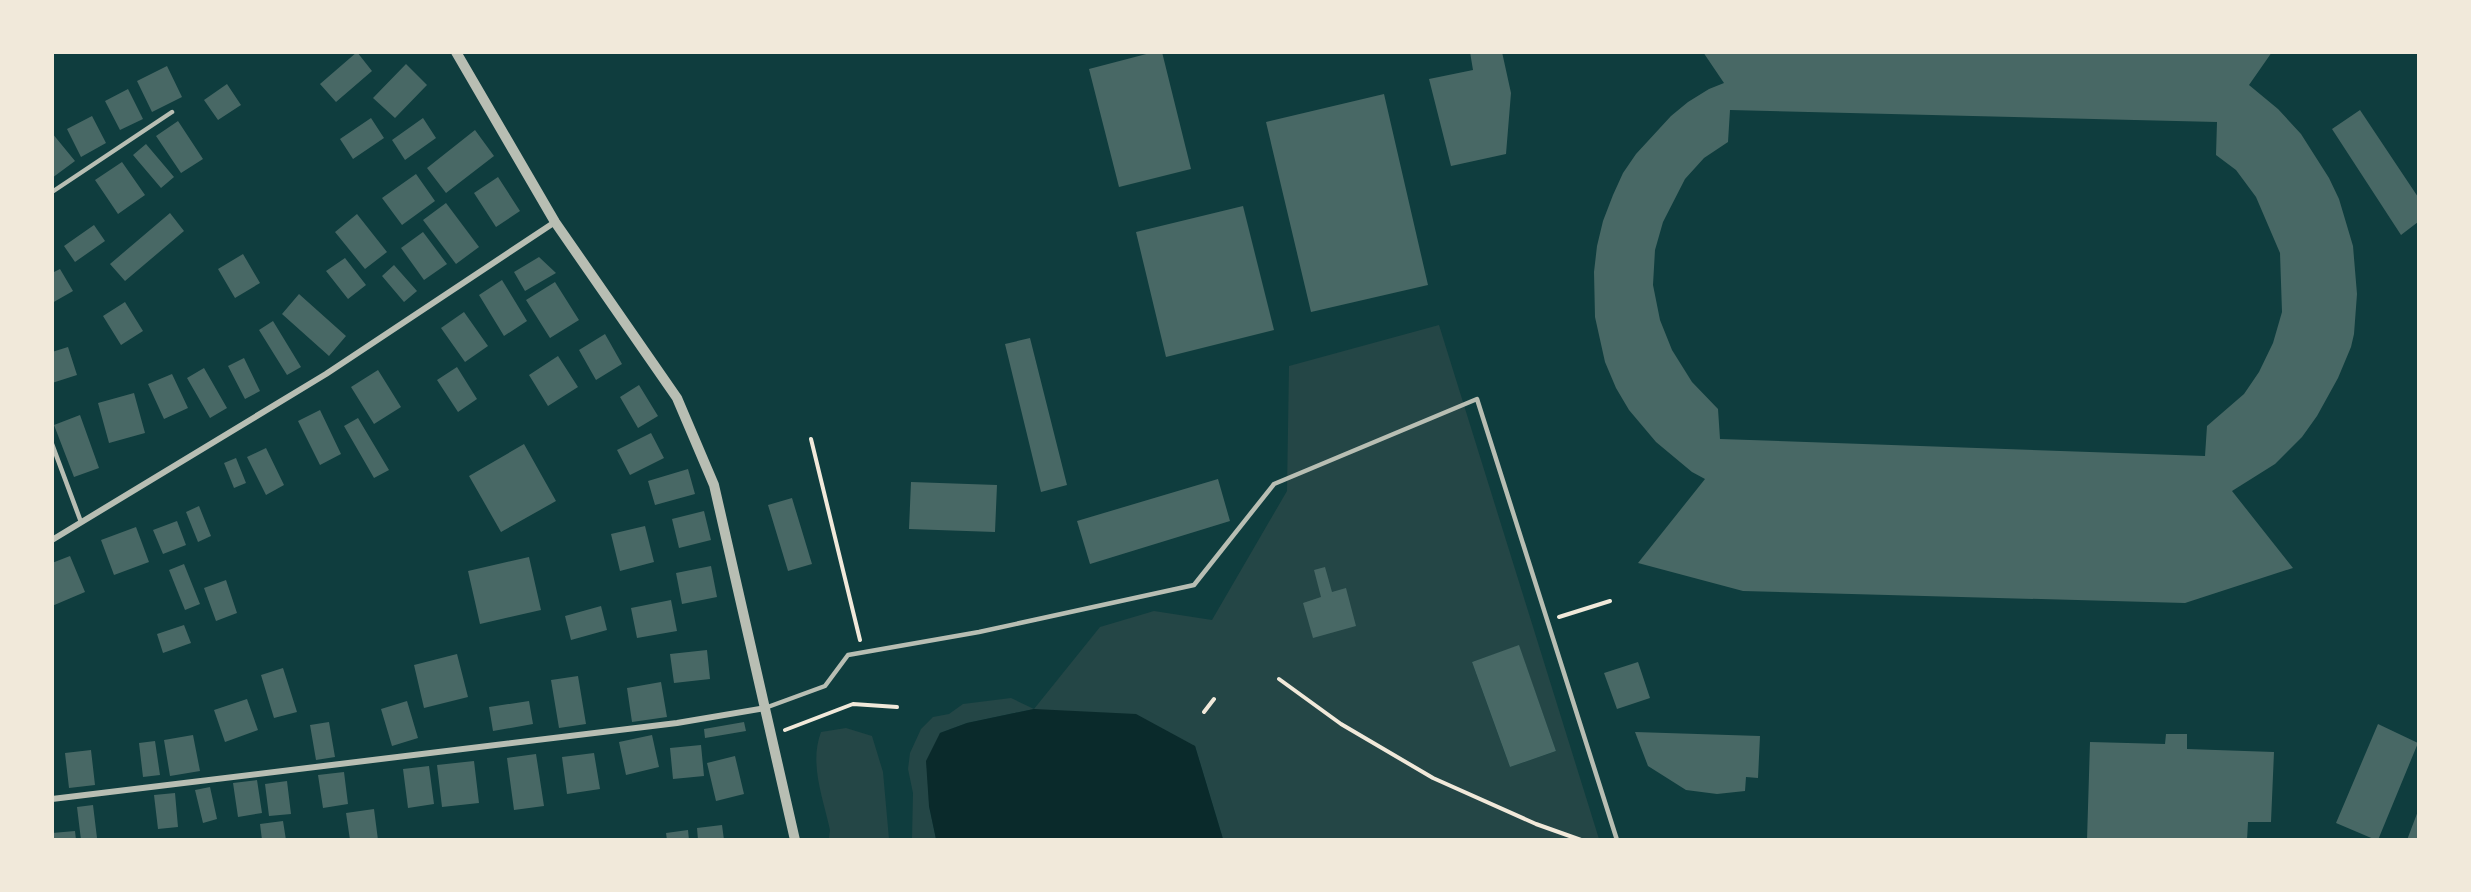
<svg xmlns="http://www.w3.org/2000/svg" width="2471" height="892" viewBox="0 0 2471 892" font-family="'Fira Sans Condensed',sans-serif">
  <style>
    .green { fill: #244646; fill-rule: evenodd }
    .water { fill: #0a2a2b }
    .building { fill: #486865; fill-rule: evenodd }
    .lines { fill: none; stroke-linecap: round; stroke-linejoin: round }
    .path { stroke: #f1e9da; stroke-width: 4 }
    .service { stroke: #b8beb3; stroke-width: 4.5 }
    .minor { stroke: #b8beb3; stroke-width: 6 }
    .tertiary { stroke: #b8beb3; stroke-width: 10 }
  </style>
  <rect width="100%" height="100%" fill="#0f3d3e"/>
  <path class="green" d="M1439 325 1599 839H1223L1195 746 1034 709 967 723 940 733 929 806 936 839H912L913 793 908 769 910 753 921 729 933 717 949 714 963 704 1011 698 1034 709 1100 627 1154 611 1212 620 1287 491 1289 366ZM1519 646 1556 751 1510 767 1472 662Z
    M846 728 872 736 883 772 889 839H829L830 830C823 797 809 764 821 732Z"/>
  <path class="water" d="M1034 709 1136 714 1195 746 1223 839H936L929 806 926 761 940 733 967 723Z"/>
  <path class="building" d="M357 52 372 71 336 102 320 84Z
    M1154 52H1162L1191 169 1119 187 1089 69Z
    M1470 52H1502L1511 93 1506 154 1451 166 1429 79 1473 70Z
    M1703 52H2272L2249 85 2278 109 2301 134 2329 178 2339 199 2353 246 2357 294 2354 334 2351 347 2338 378 2317 416 2302 437 2275 464 2232 491 2293 568 2185 603 1743 591 1638 563 1705 479 1692 472 1656 442 1629 410 1616 388 1605 362 1595 317 1594 272 1597 246 1603 221 1613 195 1623 173 1636 154 1671 116 1688 102 1709 89 1724 83ZM1730 110 2217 122 2216 155 2236 170 2256 197 2280 253 2282 312 2273 343 2259 372 2244 394 2207 426 2205 456 1720 439 1718 409 1692 382 1672 350 1660 320 1653 285 1655 250 1663 222 1685 179 1704 158 1728 142Z
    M406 64 427 85 395 118 373 98Z
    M167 66 182 97 152 112 137 81Z
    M227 84 241 105 218 120 204 100Z
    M128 89 143 119 120 130 105 101Z
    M1384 94 1428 285 1311 312 1266 122Z
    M2360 110 2418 197V222L2401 235 2332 129Z
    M92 116 106 143 81 157 67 129Z
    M371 118 384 138 353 159 340 139Z
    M423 118 436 138 405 160 392 140Z
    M178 121 203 159 181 173 156 136Z
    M475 130 494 156 446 193 427 168Z
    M52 133 75 161 52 178Z
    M146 144 174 177 161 188 133 155Z
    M122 162 145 195 118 214 95 180Z
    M416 174 435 201 402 225 382 198Z
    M498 177 520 211 496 227 474 193Z
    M446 203 479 247 456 264 423 220Z
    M1243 206 1274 330 1166 357 1136 232Z
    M170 213 184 231 125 281 110 264Z
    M357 214 387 252 365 269 335 232Z
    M94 225 105 241 75 262 64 246Z
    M423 232 447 264 424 280 401 248Z
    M243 254 260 283 235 298 218 269Z
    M539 257 556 273 525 291 514 272Z
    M345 258 366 285 348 299 326 271Z
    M394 265 417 291 404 302 382 276Z
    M60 269 73 291 52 303V273Z
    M502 280 527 321 504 336 479 295Z
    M555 282 579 320 550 338 526 300Z
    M299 294 346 336 329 356 282 314Z
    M125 302 143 331 121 345 103 316Z
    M464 312 488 346 465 362 441 328Z
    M273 321 301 367 287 375 259 330Z
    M605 334 622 364 596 380 579 350Z
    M1030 338 1067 485 1041 492 1005 344Z
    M68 347 77 375 52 383V352Z
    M558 356 578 387 548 406 529 375Z
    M244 358 260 391 245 399 228 366Z
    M457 367 477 399 458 412 437 380Z
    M204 368 227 408 210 418 187 378Z
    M378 370 401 407 374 424 351 387Z
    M172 374 188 408 164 419 148 384Z
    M639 385 658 416 638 428 620 397Z
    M134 393 145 433 109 443 98 403Z
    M320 410 341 454 320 465 298 421Z
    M80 415 99 468 74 477 54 425Z
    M358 418 389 470 374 478 344 426Z
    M651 433 664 458 630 475 617 450Z
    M524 444 556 501 501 532 469 476Z
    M266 448 284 485 266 495 247 457Z
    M236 458 246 483 234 488 224 463Z
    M688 469 695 494 655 505 648 481Z
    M1218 479 1230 521 1090 564 1077 521Z
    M911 482 997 485 995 532 909 529Z
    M792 498 812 564 788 571 768 505Z
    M199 506 211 536 198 542 186 512Z
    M704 511 711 540 679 548 672 519Z
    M177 521 186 545 163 554 153 530Z
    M645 526 654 562 620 571 611 534Z
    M136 527 149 562 114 575 101 540Z
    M70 556 85 592 52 606V563Z
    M529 557 541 610 480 624 468 571Z
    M184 564 200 604 185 610 169 570Z
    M711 566 717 597 682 604 676 573Z
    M1325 567 1332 592 1346 588 1356 626 1313 638 1303 603 1321 597 1314 570Z
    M226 580 237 613 216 621 204 588Z
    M671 600 677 631 637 638 631 608Z
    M601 606 607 630 571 640 565 616Z
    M184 625 191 643 163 653 157 634Z
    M1519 645 1556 751 1510 767 1472 662Z
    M707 650 710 679 674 683 670 654Z
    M457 654 468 697 424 708 414 665Z
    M1638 662 1650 698 1617 709 1604 673Z
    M283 668 297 712 274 718 261 675Z
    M578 676 586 724 559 728 551 680Z
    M661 682 667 717 632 722 627 688Z
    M247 699 258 730 225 742 214 710Z
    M407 701 418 738 392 746 381 709Z
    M529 701 533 724 493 731 489 707Z
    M329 722 335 757 316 760 310 725Z
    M744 722 746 731 705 738 704 729Z
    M2378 724 2418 743 2378 840H2376L2336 823Z
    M1635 732 1760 736 1758 778 1746 777 1745 791 1717 794 1686 790 1648 766Z
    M2166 734H2187V749L2274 752 2271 822H2248L2247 840H2087L2090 742 2165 744Z
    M193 735 200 771 170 776 164 740Z
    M652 735 659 767 626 775 619 742Z
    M155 741 160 775 143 777 139 743Z
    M701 745 704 776 673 779 670 748Z
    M91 750 95 785 69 788 65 753Z
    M594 753 600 789 567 794 562 757Z
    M536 754 544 806 514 810 507 758Z
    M735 756 744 794 716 801 707 763Z
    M474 761 479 803 442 807 437 765Z
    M429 766 434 804 408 808 403 769Z
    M344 772 348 804 323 808 318 775Z
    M257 780 262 813 238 817 233 783Z
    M287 781 291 814 269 816 265 784Z
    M210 787 217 819 203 823 195 790Z
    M175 793 178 827 158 829 154 795Z
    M93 805 97 838 81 840 77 807Z
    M374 809 378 840H350L346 813Z
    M2418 811V840H2407Z
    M283 821 286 840H262L260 824Z
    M722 825 724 840H698L697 828Z
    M688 830 689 840H667L666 833Z
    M75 831 76 840H52V833Z"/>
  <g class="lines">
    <path class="path" d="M811 439 860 640
      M1559 617 1610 601
      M1279 679 1341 724 1433 778 1536 824 1581 840
      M1204 712 1214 699
      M785 730 853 704 897 707"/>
    <path class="service" d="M52 192 172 112
      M52 444 81 522
      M765 708 825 686 848 655 979 632 1194 585 1274 484 1477 399 1617 840"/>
    <path class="minor" d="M52 540 326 374 555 222
      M52 799 677 723 765 708"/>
    <path class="tertiary" d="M456 52 555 222 677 398 714 485 795 840"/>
  </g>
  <rect width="2471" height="892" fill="none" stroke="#f1e9da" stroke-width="108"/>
</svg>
